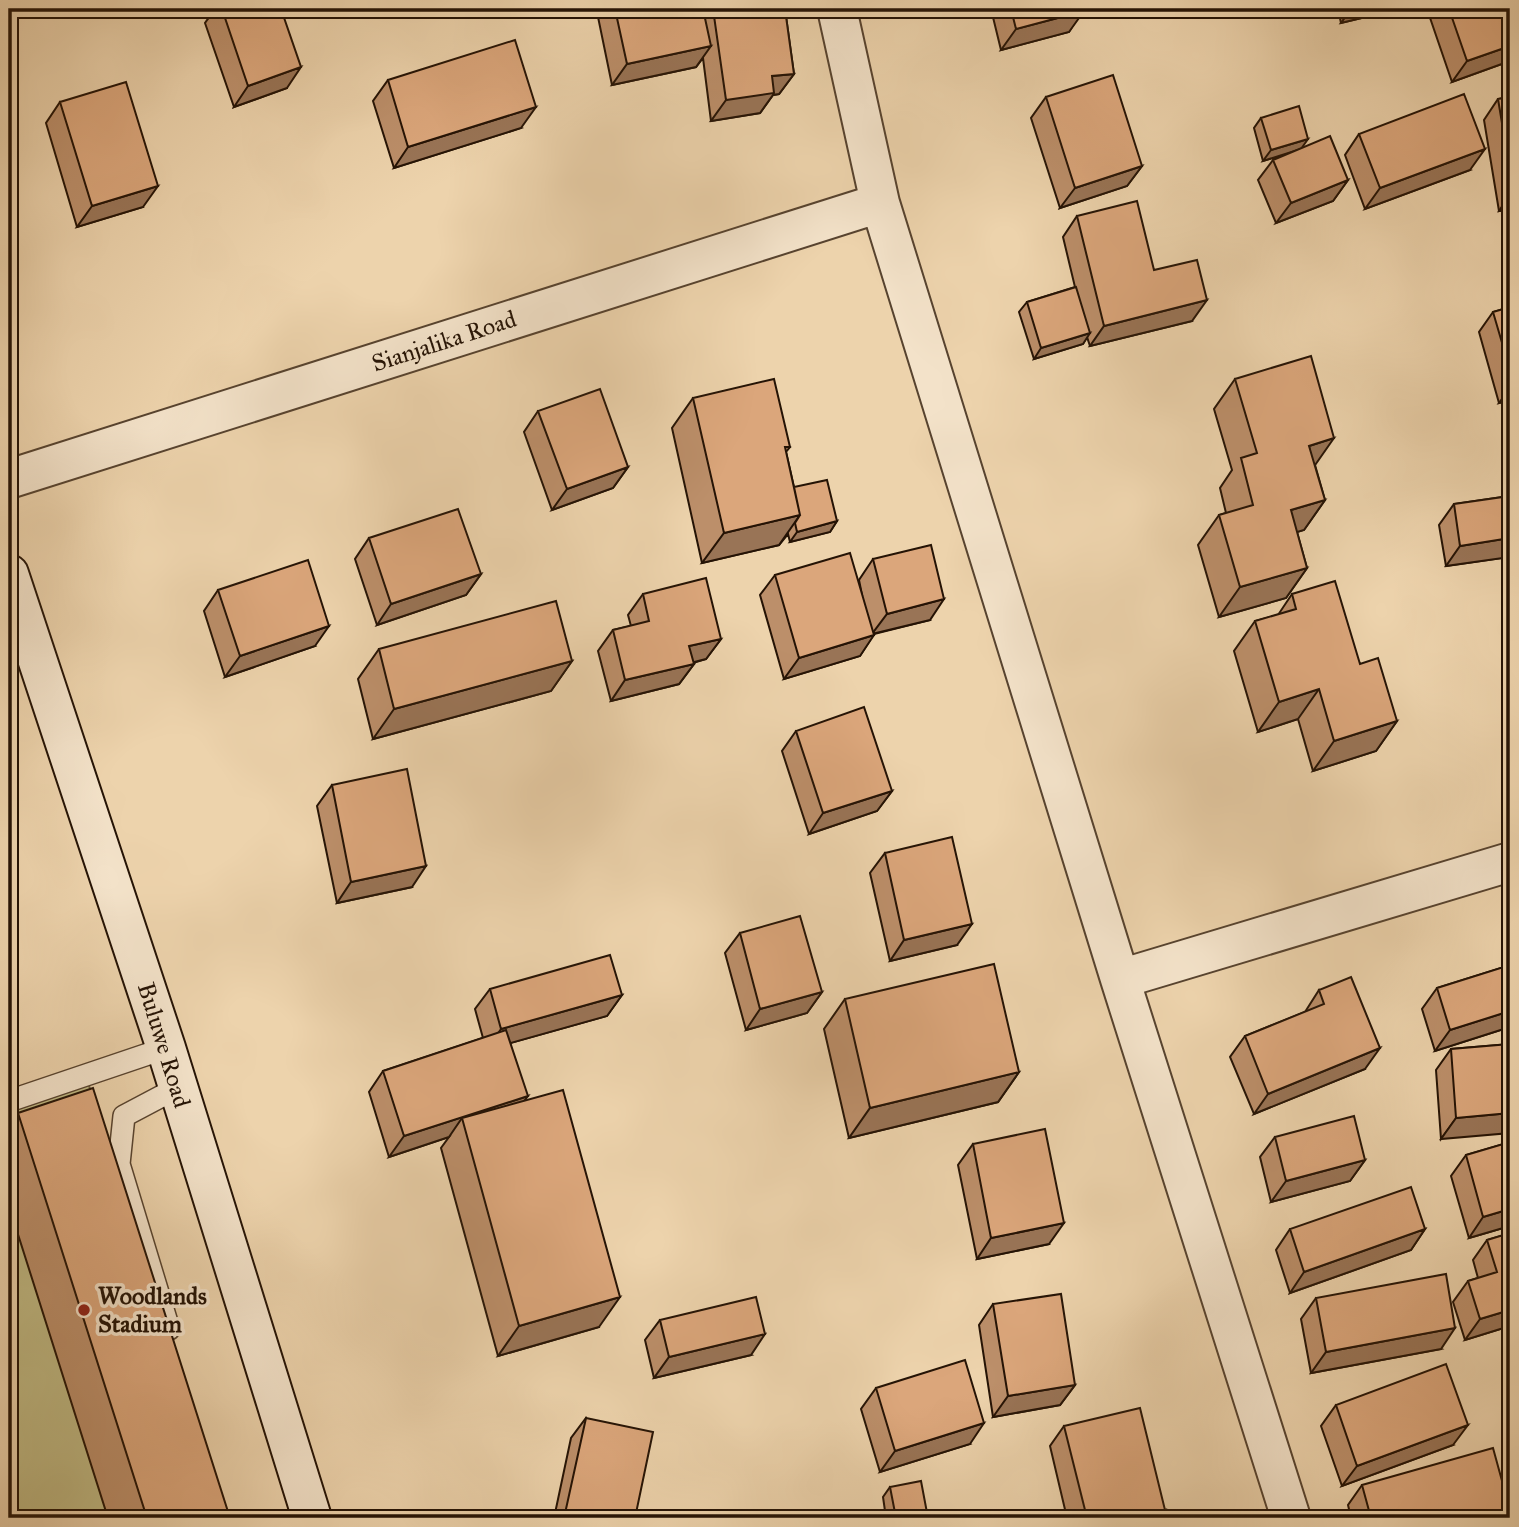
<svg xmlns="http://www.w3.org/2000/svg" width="1519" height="1527" viewBox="0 0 1519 1527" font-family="'IM FELL Great Primer',serif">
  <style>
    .green { fill: #c0ba84; stroke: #726644; stroke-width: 2 }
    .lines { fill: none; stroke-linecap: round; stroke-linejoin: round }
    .lane-casing { stroke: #57432f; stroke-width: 24 }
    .street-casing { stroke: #57432f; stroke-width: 42 }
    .secondary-casing { stroke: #251305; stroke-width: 42 }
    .lane { stroke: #f3e2c9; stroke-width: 21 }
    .street { stroke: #f3e2c9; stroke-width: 38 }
    .secondary { stroke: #f3e2c9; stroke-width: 38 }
    .wall { fill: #bc8f6a; stroke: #251305; stroke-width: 2 }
    .shaded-wall { fill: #997456; stroke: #251305; stroke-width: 2 }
    .building { fill: #dba67b; stroke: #251305; stroke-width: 2 }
    .poi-dot { fill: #8f2418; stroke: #f3e2c9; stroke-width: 2.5 }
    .labels { text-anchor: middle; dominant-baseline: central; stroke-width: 7; stroke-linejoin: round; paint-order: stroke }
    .street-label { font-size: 24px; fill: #251305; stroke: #f3e2c9 }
    .poi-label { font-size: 24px; font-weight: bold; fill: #251305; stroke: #f3e2c9; text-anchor: start }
  </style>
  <rect width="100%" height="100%" fill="#edd3ac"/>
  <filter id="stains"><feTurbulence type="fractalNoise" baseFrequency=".00286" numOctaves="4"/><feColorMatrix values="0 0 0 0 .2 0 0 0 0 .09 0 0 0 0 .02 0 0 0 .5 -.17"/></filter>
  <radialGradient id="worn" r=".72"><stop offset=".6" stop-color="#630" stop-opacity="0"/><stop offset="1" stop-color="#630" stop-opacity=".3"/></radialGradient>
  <path class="green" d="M86 1076 224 1518H9V1101Z"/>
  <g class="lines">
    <defs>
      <path id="lane" d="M9 1101 166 1048
        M169 1329 119 1164 124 1116 177 1088"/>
      <path id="street" d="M837 9 880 203 1120 979 1291 1518
        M9 479 880 203
        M1120 979 1510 862"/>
      <path id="secondary" d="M9 574 166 1048 312 1518"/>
    </defs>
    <use href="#lane" class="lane-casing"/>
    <use href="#street" class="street-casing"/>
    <use href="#secondary" class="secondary-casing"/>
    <use href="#lane" class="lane"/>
    <use href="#street" class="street"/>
    <use href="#secondary" class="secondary"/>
  </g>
  <path class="wall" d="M215 9H281L287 88 234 107 205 23Z
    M603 9H785L794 74 779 94 773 95 760 113 711 121 703 58 696 67 612 85 598 17Z
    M991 9H1083L1069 32 1001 50Z
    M1338 9H1385L1382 13 1341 23Z
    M1427 9H1510V61L1452 82Z
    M388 80 521 128 394 168 373 101Z
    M1046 97 1142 166 1127 186 1060 208 1031 118Z
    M1510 97V209L1499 211 1484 120 1498 99Z
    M60 102 143 207 77 227 46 123Z
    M1261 118 1348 180 1333 201 1276 223 1258 180 1273 160 1292 152 1263 161 1254 128Z
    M1359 134 1470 170 1365 209 1345 155Z
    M1077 216 1154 270 1192 321 1090 346 1087 337 1083 344 1034 359 1019 312 1027 302 1075 287 1063 237Z
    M1510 307V400L1499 403 1479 332 1493 312Z
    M1235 379 1315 465 1325 500 1304 530 1297 532 1307 568 1286 598 1219 617 1198 545 1219 515 1226 513 1220 488 1232 470 1214 409Z
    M693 398 790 447 786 452 794 487 837 521 830 532 790 542 788 534 779 545 702 563 672 428Z
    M538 411 628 467 613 488 552 510 524 432Z
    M1510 496V557L1446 566 1439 525 1454 504Z
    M369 538 481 574 466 595 377 625 355 559Z
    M873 559 930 620 874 634 860 656 784 679 760 595 775 575 862 595 859 580Z
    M218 590 315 646 225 677 204 611Z
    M643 594 721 639 706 659 693 663 694 664 679 684 611 701 598 651 613 630 631 626 628 615Z
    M1292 594 1360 664 1397 721 1376 751 1313 771 1298 719 1258 732 1234 651 1255 621 1278 615Z
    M379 649 572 661 551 691 373 739 358 679Z
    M796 731 892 791 877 811 809 834 782 751Z
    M332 785 412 887 337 903 317 806Z
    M885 853 957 945 890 961 870 873Z
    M740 933 822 992 807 1013 746 1030 725 953Z
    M1510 965V1027L1435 1051 1422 1009 1437 988Z
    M490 989 622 995 607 1016 510 1043 524 1101 599 1327 498 1356 441 1148 449 1137 389 1157 369 1092 383 1071 483 1038 475 1009Z
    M1319 990 1365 1069 1254 1114 1230 1057 1245 1036 1305 1012Z
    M845 999 1019 1072 998 1102 849 1138 824 1029Z
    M1510 1044 1441 1139 1436 1070 1451 1049Z
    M18 1113 230 1518H108L9 1206V1126Z
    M1275 1137 1365 1160 1350 1181 1271 1202 1260 1157Z
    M1510 1142V1226L1469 1238 1451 1176 1466 1155Z
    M973 1144 1049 1244 977 1259 958 1165Z
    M1290 1229H1425L1411 1250 1290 1293 1276 1250Z
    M1510 1233V1326L1465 1340 1453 1302 1468 1281 1478 1278 1473 1260 1487 1240Z
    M1316 1298 1441 1349 1311 1373 1301 1319Z
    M993 1304 1075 1385 1060 1405 993 1417 979 1325Z
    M660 1320 751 1355 654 1378 645 1340Z
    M876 1388 970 1444 880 1472 861 1409Z
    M1336 1405 1453 1445 1342 1486 1321 1426Z
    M586 1418 635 1518H554L571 1438Z
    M1064 1426 1159 1518H1067L1050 1446Z
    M1362 1485 1510 1510 1504 1518H1351L1348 1505Z
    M890 1487 928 1518H886L883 1497Z"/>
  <path class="shaded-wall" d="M1363 9H1385L1382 13 1341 23 1349 12Z
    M1084 11 1069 32 1001 50 1016 29Z
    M711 46 696 67 612 85 627 64Z
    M1510 46V61L1452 82 1467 61Z
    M301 67 287 88 234 107 248 86Z
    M794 74 779 94 773 95 760 113 711 121 726 100 772 76Z
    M536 107 521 128 394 168 408 147Z
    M1308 139 1301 149 1263 161 1271 150Z
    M1485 149 1470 170 1365 209 1380 188Z
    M1142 166 1127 186 1060 208 1075 188Z
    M1348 180 1333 201 1276 223 1291 203Z
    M158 186 143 207 77 227 92 206Z
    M1510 194V209L1499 211Z
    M1207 300 1192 321 1090 346 1104 326Z
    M1090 333 1083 344 1034 359 1041 348Z
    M1510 388V400L1499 403Z
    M1334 438 1313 468 1309 446Z
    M628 467 613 488 552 510 567 489Z
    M1325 500 1304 530 1270 540 1291 510Z
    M800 515 779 545 702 563 724 533Z
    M837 521 830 532 790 542 797 532Z
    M1510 538V557L1446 566 1460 546Z
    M1307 568 1286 598 1219 617 1240 587Z
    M481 574 466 595 377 625 391 604Z
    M944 599 930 620 872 634 887 614Z
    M329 626 315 646 225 677 240 656Z
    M874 635 860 656 784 679 799 658Z
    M721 639 706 659 675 667 689 646Z
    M572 661 551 691 373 739 394 709Z
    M694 664 679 684 611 701 625 680Z
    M1319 689 1298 719 1258 732 1279 702Z
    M1397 721 1376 751 1313 771 1334 741Z
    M892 791 877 811 809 834 823 813Z
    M426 866 412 887 337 903 351 882Z
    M972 924 957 945 890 961 904 940Z
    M822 992 807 1013 746 1030 760 1009Z
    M622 995 607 1016 486 1050 501 1029Z
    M1510 1011V1027L1435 1051 1450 1030Z
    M1380 1048 1365 1069 1254 1114 1268 1094Z
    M1019 1072 998 1102 849 1138 870 1108Z
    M528 1096 513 1116 462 1118 449 1137 389 1157 404 1136Z
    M1510 1113V1133L1441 1139 1456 1118Z
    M1365 1160 1350 1181 1271 1202 1286 1181Z
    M1510 1209V1226L1469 1238 1483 1217Z
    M1064 1223 1049 1244 977 1259 991 1238Z
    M1425 1229 1411 1250 1290 1293 1304 1272Z
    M620 1297 599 1327 498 1356 519 1326Z
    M1510 1310V1326L1465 1340 1480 1319Z
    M1455 1328 1441 1349 1311 1373 1326 1352Z
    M765 1334 751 1355 654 1378 669 1357Z
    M1075 1385 1060 1405 993 1417 1008 1396Z
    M984 1423 970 1444 880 1472 895 1451Z
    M1468 1425 1453 1445 1342 1486 1357 1466Z
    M1165 1510 1159 1518H1133Z
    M1510 1510 1504 1518H1480Z"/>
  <path class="building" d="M222 9H281L301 67 248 86Z
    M615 9H703L711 46 627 64Z
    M713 9H785L794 74 772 76 774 93 726 100Z
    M1011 9H1083L1084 11 1016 29Z
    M1348 9H1363L1349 12Z
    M1449 9H1510V46L1467 61Z
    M515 40 536 107 408 147 388 80Z
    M1113 75 1142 166 1075 188 1046 97Z
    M126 82 158 186 92 206 60 102Z
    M1464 94 1485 149 1380 188 1359 134Z
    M1510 97V171L1498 99Z
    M1299 106 1308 139 1271 150 1261 118Z
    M1330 136 1348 180 1291 203 1273 160Z
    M1137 201 1154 270 1197 260 1207 300 1104 326 1077 216Z
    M1076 287 1090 333 1041 348 1027 302Z
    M1510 307V370L1493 312Z
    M1311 356 1334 438 1309 446 1325 500 1291 510 1307 568 1240 587 1219 515 1253 505 1241 458 1257 453 1235 379Z
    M774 379 790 447H785L800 515 724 533 693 398Z
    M600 389 628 467 567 489 538 411Z
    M827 480 837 521 797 532 795 523 800 515 794 487Z
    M1510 496V538L1460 546 1454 504Z
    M458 509 481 574 391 604 369 538Z
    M931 545 944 599 887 614 873 559Z
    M850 553 874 635 799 658 775 575Z
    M308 560 329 626 240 656 218 590Z
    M706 578 721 639 689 646 694 664 625 680 613 630 649 621 643 594Z
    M1335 581 1360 664 1378 658 1397 721 1334 741 1319 689 1279 702 1255 621 1296 609 1292 594Z
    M556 601 572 661 394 709 379 649Z
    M864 707 892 791 823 813 796 731Z
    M407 769 426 866 351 882 332 785Z
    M952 837 972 924 904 940 885 853Z
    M800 916 822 992 760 1009 740 933Z
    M610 955 622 995 501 1029 490 989Z
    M994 964 1019 1072 870 1108 845 999Z
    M1510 965V1011L1450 1030 1437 988Z
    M1351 977 1380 1048 1268 1094 1245 1036 1324 1004 1319 990Z
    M506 1030 528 1096 404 1136 383 1071Z
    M1510 1044V1113L1456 1118 1451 1049Z
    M93 1088 230 1518H147L18 1113Z
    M563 1090 620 1297 519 1326 462 1118Z
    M1354 1116 1365 1160 1286 1181 1275 1137Z
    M1045 1129 1064 1223 991 1238 973 1144Z
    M1510 1142V1209L1483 1217 1466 1155Z
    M1411 1187 1425 1229 1304 1272 1290 1229Z
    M1510 1233V1310L1480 1319 1468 1281 1497 1272 1487 1240Z
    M1446 1274 1455 1328 1326 1352 1316 1298Z
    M1061 1294 1075 1385 1008 1396 993 1304Z
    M756 1297 765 1334 669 1357 660 1320Z
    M965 1360 984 1423 895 1451 876 1388Z
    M1446 1364 1468 1425 1357 1466 1336 1405Z
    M1140 1408 1165 1510 1133 1518H1087L1064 1426Z
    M586 1418 653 1432 635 1518H564Z
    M1493 1448 1510 1510 1480 1518H1371L1362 1485Z
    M921 1481 928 1518H896L890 1487Z"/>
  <circle class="poi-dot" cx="84" cy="1310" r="7"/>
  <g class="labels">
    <g class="street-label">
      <text transform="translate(444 341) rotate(-18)">Sianjalika Road</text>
      <text transform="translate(164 1045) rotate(73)">Buluwe Road</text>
    </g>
    <g class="poi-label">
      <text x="98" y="1296">Woodlands<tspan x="98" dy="28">Stadium</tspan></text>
    </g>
  </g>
  <rect width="1519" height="1527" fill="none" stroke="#edd3ac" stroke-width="35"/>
  <rect x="10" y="10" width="1498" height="1506" fill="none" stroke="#251305" stroke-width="3.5"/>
  <rect x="18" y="18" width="1484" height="1492" fill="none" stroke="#251305" stroke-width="2"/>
  <rect width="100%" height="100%" filter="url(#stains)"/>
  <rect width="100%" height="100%" fill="url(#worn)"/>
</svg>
